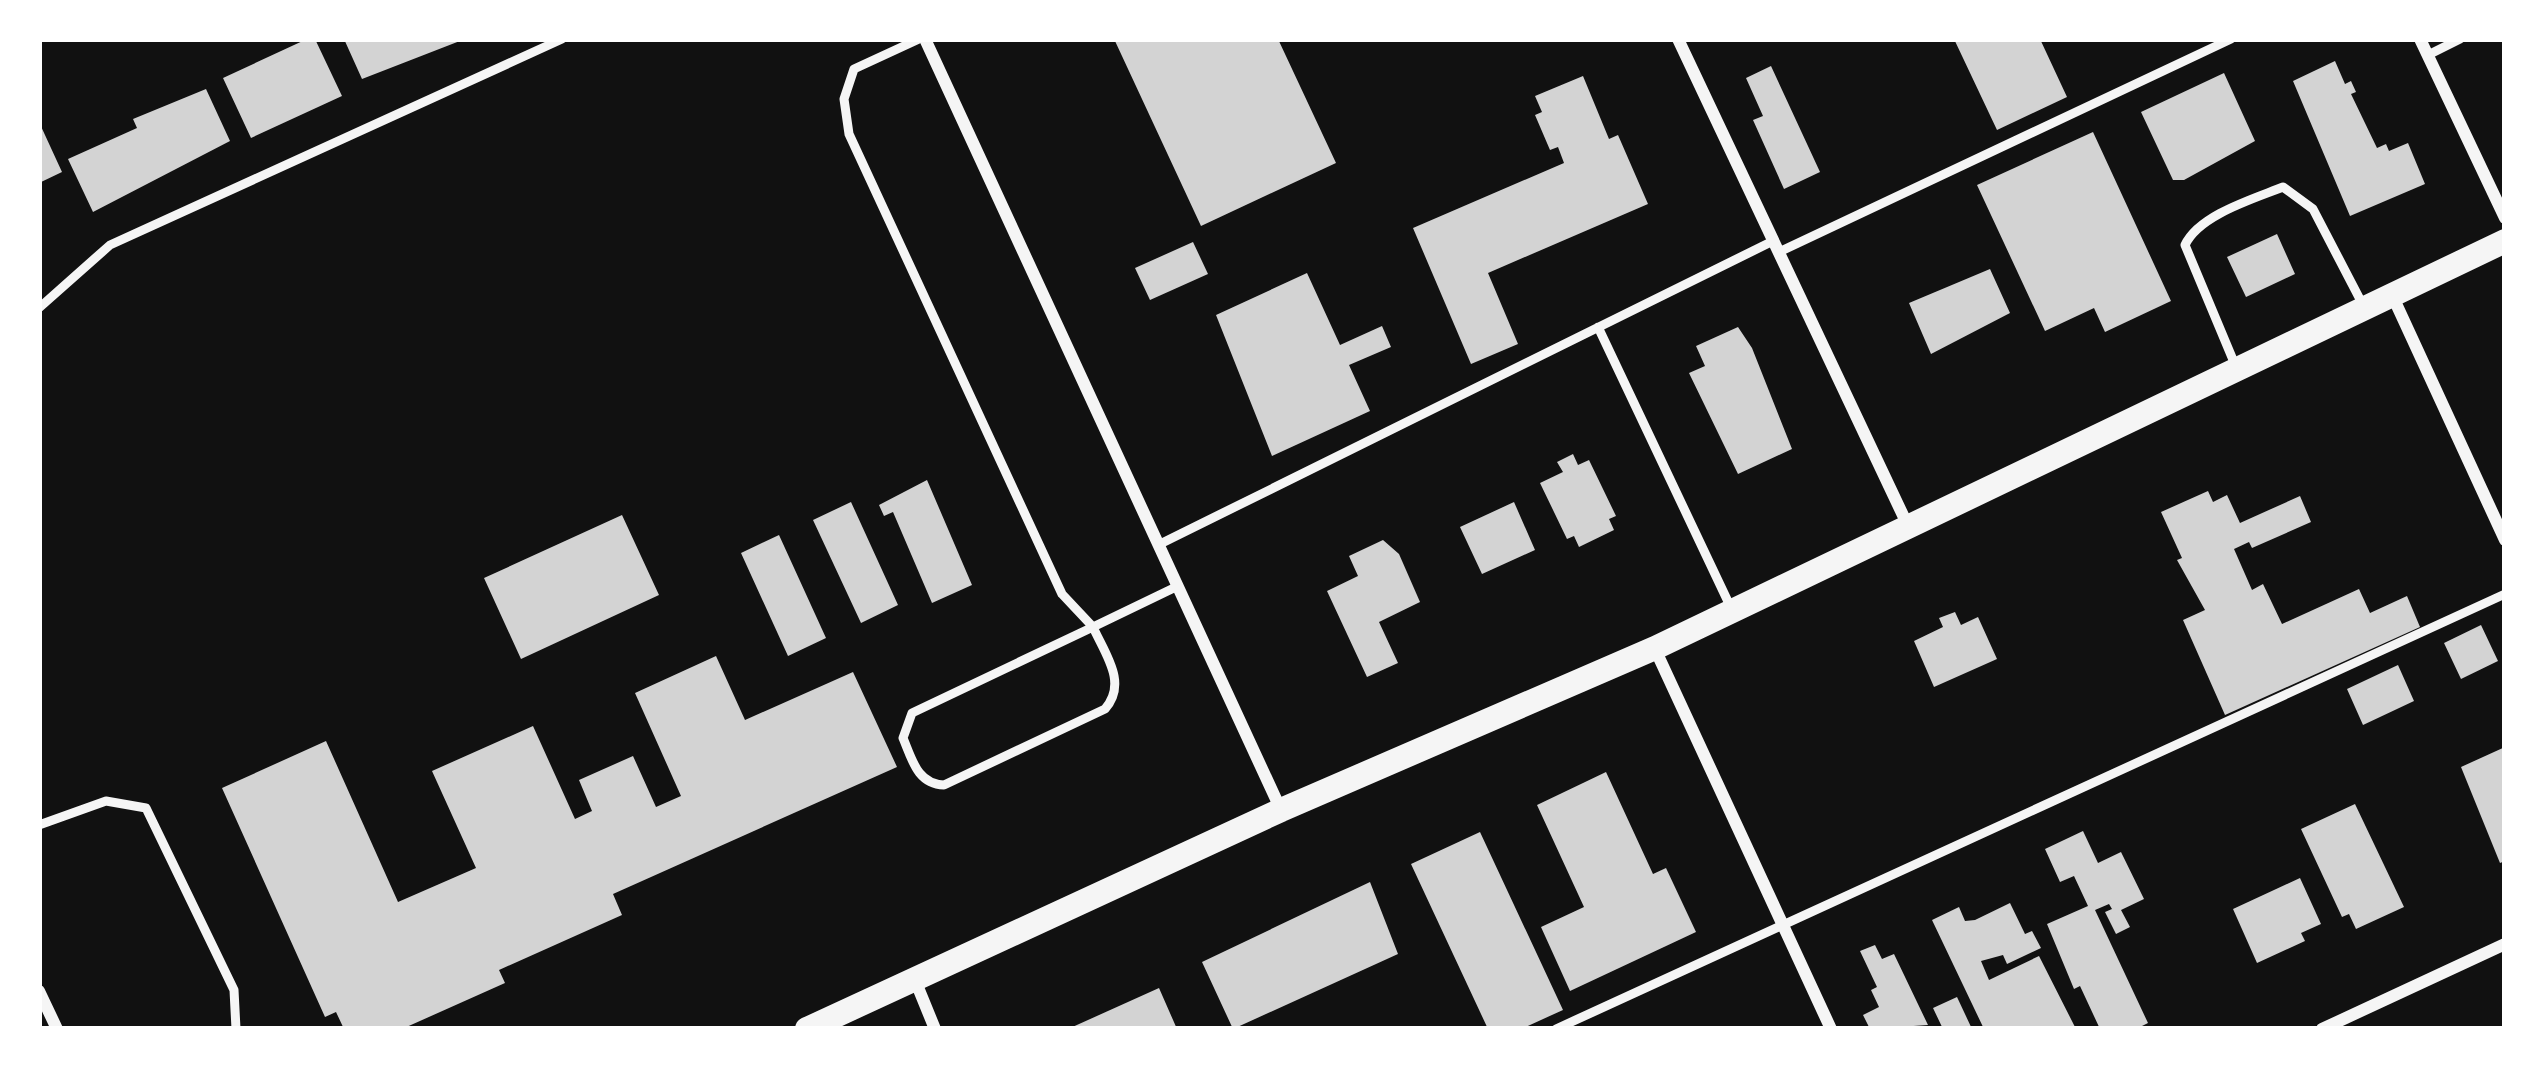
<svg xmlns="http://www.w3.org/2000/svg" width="2544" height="1068" viewBox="0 0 2544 1068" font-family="'Golos Text',sans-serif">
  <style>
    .building { fill: #d3d3d3 }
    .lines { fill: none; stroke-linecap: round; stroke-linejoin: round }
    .service { stroke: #f5f5f5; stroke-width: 9 }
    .minor { stroke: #f5f5f5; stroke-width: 12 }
    .secondary { stroke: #f5f5f5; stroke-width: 24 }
  </style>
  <rect width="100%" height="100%" fill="#111"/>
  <path class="building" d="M307 39H315L342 96 251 138 223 78Z
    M344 39H465L362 79Z
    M1120 39H1278L1336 163 1201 226 1115 41Z
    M1954 39H2040L2067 97 1997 130Z
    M2335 61 2345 84 2351 81 2356 92 2351 94 2377 148 2386 144 2389 151 2408 143 2425 184 2350 216 2293 81Z
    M1771 66 1820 172 1784 189 1753 120 1763 116 1746 78Z
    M2224 73 2255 141 2184 180H2173L2141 112Z
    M1583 76 1609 139 1618 135 1648 204 1488 273 1518 344 1471 364 1413 228 1564 163 1558 147 1550 150 1535 115 1542 112 1535 96Z
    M206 89 230 141 93 212 68 159 137 128 133 119Z
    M39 122 62 172 39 183Z
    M2093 132 2171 301 2105 332 2094 308 2045 331 1977 185Z
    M2277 234 2295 274 2246 297 2227 257Z
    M1193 242 1208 274 1150 300 1135 268Z
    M1990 269 2010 313 1931 354 1909 303Z
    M1307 273 1340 345 1382 326 1391 347 1349 365 1370 411 1272 456 1216 315Z
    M1738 327 1752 348 1792 449 1738 474 1689 373 1705 366 1696 346Z
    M1573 454 1578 465 1589 460 1616 516 1609 519 1614 530 1579 547 1574 536 1567 539 1540 483 1563 472 1557 462Z
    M927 480 972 585 932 603 893 512 884 516 879 505Z
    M2208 491 2213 502 2227 495 2240 523 2300 496 2311 522 2252 548 2249 542 2234 549 2252 590 2263 584 2282 624 2359 589 2370 613 2407 596 2420 627 2225 715 2183 620 2205 610 2177 560 2182 558 2161 512Z
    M851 502 898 605 861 623 813 520Z
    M1514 502 1535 550 1482 574 1460 527Z
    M622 515 659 595 521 659 484 578Z
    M779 535 826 638 788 656 741 553Z
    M1383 540 1399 554 1420 602 1379 622 1398 663 1367 677 1327 591 1358 576 1349 556Z
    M1955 612 1961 625 1978 617 1997 659 1934 687 1914 641 1943 627 1939 618Z
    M2481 625 2498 661 2461 679 2444 643Z
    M716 656 745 720 853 672 897 767 613 894 622 915 499 970 505 983 402 1029H344L336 1012 325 1017 222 788 326 741 398 902 476 868 432 771 533 726 575 819 592 811 579 780 633 756 656 807 681 796 635 693Z
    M2398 665 2414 701 2363 725 2347 689Z
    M2505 747V861L2500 863 2461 767Z
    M1606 772 1653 874 1666 868 1696 932 1570 991 1541 927 1584 907 1537 805Z
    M2355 804 2404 907 2356 929 2349 914 2342 917 2301 829Z
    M2083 831 2098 863 2121 852 2144 899 2121 910 2130 927 2116 934 2105 912 2112 909 2109 904 2095 910 2148 1023 2136 1029H2100L2080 986 2074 989 2047 924 2088 906 2074 876 2060 882 2045 849Z
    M1480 832 1563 1010 1521 1029H1488L1411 864Z
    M2300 878 2321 924 2301 933 2305 941 2257 963 2233 909Z
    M1370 882 1398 954 1233 1029 1202 962Z
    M2010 903 2025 934 2032 931 2041 948 2007 964 2003 955 1981 961 1989 980 2039 956 2076 1029H1984L1932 920 1959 907 1965 921 1975 920Z
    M1875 945 1882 959 1894 954 1928 1025 1870 1029 1863 1015 1879 1007 1871 990 1877 987 1860 951Z
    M1159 988 1177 1029H1068Z
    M1957 997 1972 1029H1943L1933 1008Z"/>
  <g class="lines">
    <path class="service" d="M919 39 854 69 844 99 849 134 1062 594 1093 627 1178 586
      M2428 55 2460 39
      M1779 252 2231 39
      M39 308 110 245 562 39
      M1598 327 1732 610
      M2236 367 2185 245C2199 215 2253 199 2283 187L2313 209 2364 307
      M1158 545 1773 241
      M1093 627C1105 654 1128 683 1105 709L944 785C917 784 912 759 903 738L912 713Z
      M39 825 106 801 146 808 234 990 236 1029
      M1556 1029 2505 594"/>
    <path class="minor" d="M925 39 1281 810
      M1678 39 1909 528
      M2420 39 2505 218
      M2393 297 2505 540
      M1655 649 1831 1029
      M915 980 935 1029
      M39 991 57 1029
      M2322 1029 2505 944"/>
    <path class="secondary" d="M807 1029 1281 810 1655 648 2505 241"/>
  </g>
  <rect width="2544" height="1068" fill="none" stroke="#ffffff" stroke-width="84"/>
</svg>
